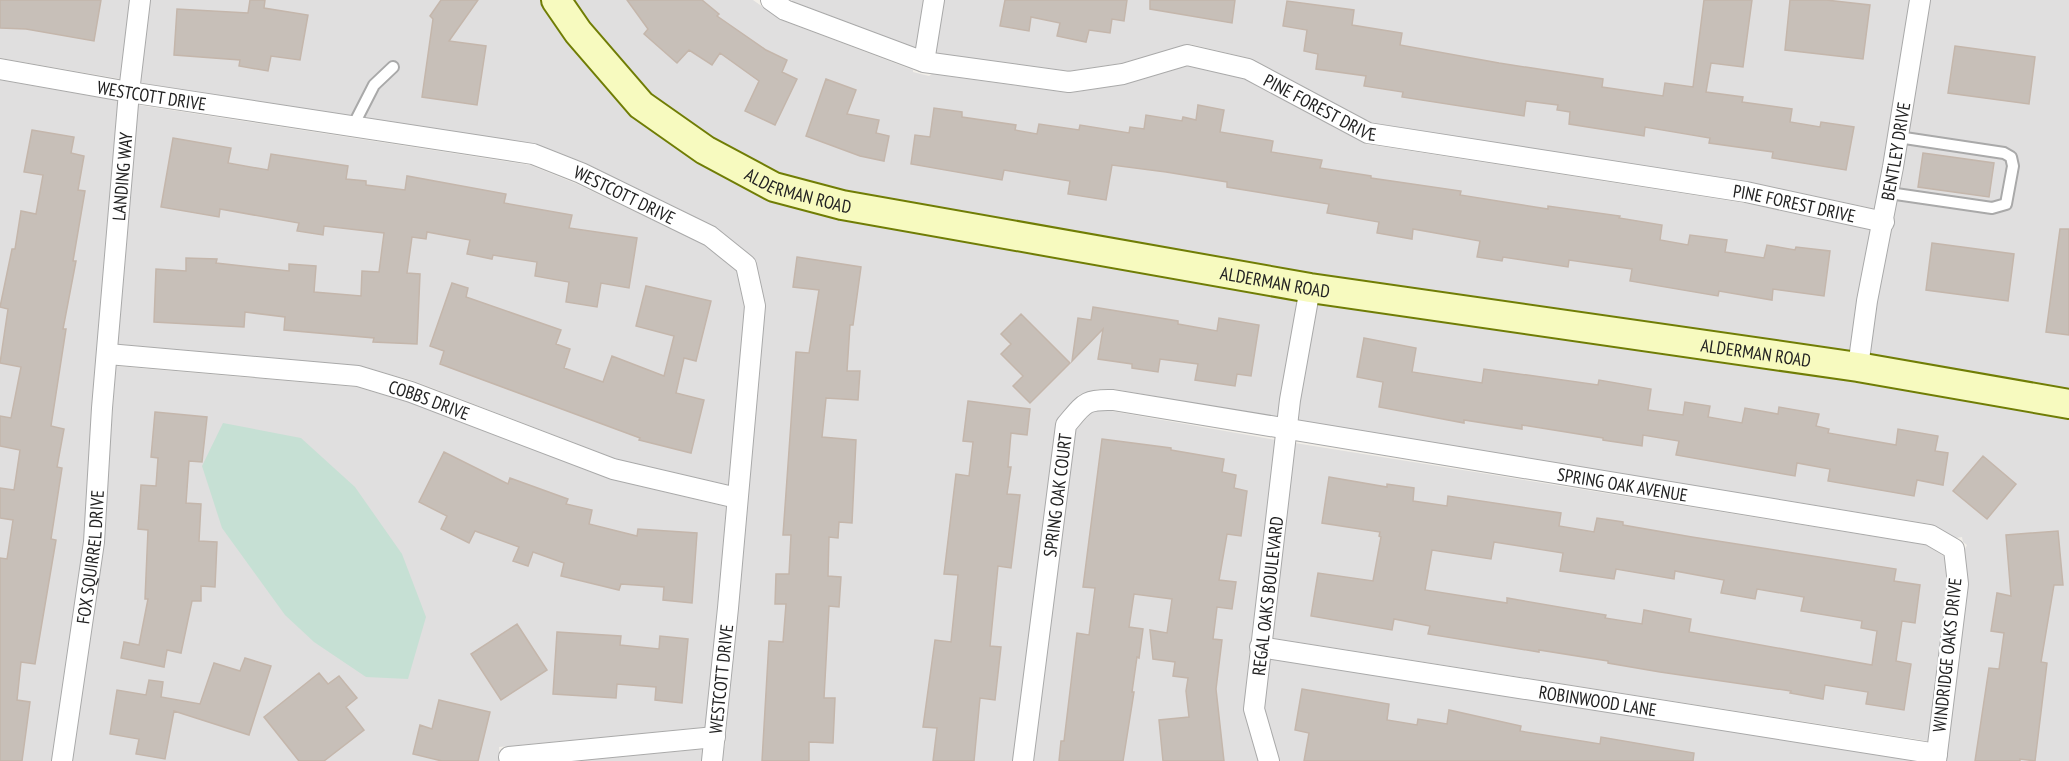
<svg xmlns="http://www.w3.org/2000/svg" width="2069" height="761" viewBox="0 0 2069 761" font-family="'PT Sans Narrow',sans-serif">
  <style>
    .residential { fill: #e0dfdf }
    .wetland { fill: #c6e0d4 }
    .building { fill: #c7bfb8; stroke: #c4b6ab; stroke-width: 1.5; fill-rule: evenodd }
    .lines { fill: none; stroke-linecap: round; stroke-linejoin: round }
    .lane-casing { stroke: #a9a9a9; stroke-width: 14 }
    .street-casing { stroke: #a9a9a9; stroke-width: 22 }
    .secondary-casing { stroke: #707d05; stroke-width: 32 }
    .lane { stroke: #fff; stroke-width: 10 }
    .street { stroke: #fff; stroke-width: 20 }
    .secondary { stroke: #f7fabf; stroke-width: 28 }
    .labels { text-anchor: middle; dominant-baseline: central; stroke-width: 5; stroke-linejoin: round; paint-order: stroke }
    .street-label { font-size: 18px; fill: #222; stroke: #fff }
  </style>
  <rect width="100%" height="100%" fill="#f2efe9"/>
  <path class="residential" d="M0 0H130L121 79 0 58Z
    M150 0H543L701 160 1299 297 1278 418 1114 389H1098L1079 395 1060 417 1057 424 1013 761H722L724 747 725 746 764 307 755 262 752 256 714 226 585 163 536 144 140 83Z
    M569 0H753L781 20 913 70V72L929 76 932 74 1070 93 1125 84 1187 66 1245 79 1366 144 1744 203 1872 230 1859 289 1850 355 1312 277 844 194 777 176 710 141 647 97Z
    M789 0H924L916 48Z
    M943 0H1911L1876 209 1748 182 1371 123 1253 59 1190 44 1122 63 1069 71 935 53Z
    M1930 0H2069V393L1869 358 1877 303 1903 168Z
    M0 80 119 101 93 407 84 541 53 761H0Z
    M138 105 530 165 577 184 705 245 737 271 745 307 729 485 616 459 414 381 361 366 118 344Z
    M1318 300 1856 378 2069 415V761H1946L1967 585 1964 551 1967 545 1963 542 1962 537 1956 538 1931 524 1298 421 1300 402Z
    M116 366 356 387 408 402 610 479 727 507 706 727 499 747 500 761H72L103 543Z
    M1098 411H1111L1276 440 1249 656 1244 708 1259 761H1033L1076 430 1091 412Z
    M1295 443 1926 545 1945 557 1948 584 1928 741 1271 638Z
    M1269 659 1665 721 1913 761H1280L1264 708Z
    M704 749 702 761H576Z"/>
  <path class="wetland" d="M223 423 301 438 355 487 402 554 426 617 408 679 366 677 314 642 285 615 222 528 202 466Z"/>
  <path class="building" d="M0 0H101L94 41 26 29 0 28Z
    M250 0H265L264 8 308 15 300 60 271 56 268 71 239 66 240 60 174 55 177 9 248 13Z
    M441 0H478L449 41 486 46 477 105 422 97 433 19 430 16Z
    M627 0H702L719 14 717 16 766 50 787 60 782 72 797 79 775 125 745 111 759 81 720 53 712 65 689 50 677 63 644 34 648 29Z
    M1005 0H1127L1124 21 1112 19 1110 33 1089 30 1086 42 1057 36 1060 23 1031 17 1029 31 1000 26Z
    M1150 0H1235L1232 23 1150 9Z
    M1704 0H1752L1743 67 1711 63 1706 92 1743 97 1742 102 1792 109 1790 122 1820 127 1821 122 1854 127 1846 170 1772 158 1773 152 1709 143 1710 138 1645 127 1644 136 1569 124 1570 112 1557 110 1558 105 1526 101 1524 116 1402 97 1403 92 1364 86 1366 76 1316 69 1318 54 1304 51 1307 30 1283 26 1287 1 1354 10 1352 25 1402 33 1400 45 1499 63 1603 79 1602 87 1663 96 1665 83 1693 87Z
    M1790 0H1826L1870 5 1863 59 1785 50Z
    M1955 46 2035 57 2029 104 1948 93Z
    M826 79 856 90 847 114 879 120 876 133 889 136 884 161 860 156 806 136Z
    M1198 105 1224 110 1220 132 1273 141 1271 152 1322 160 1320 168 1371 176V178L1461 191 1460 195 1548 209V206L1620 216 1619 218 1662 225 1660 240 1688 245 1690 235 1727 240 1725 252 1764 258 1767 245 1795 250 1796 247 1830 251 1824 296 1773 289 1772 300 1719 291 1718 296 1630 281 1632 269 1569 260 1568 267 1503 257 1502 261 1477 257 1480 241 1413 229 1412 239 1377 233 1379 222 1327 213 1329 204 1227 187V182L1166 172 1112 165 1106 200 1068 194 1070 181 1004 170 1002 180 911 164 915 135 930 137 934 108 962 112V117L1016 125 1015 130 1037 134 1039 124 1079 130 1080 125 1129 133 1130 127 1144 129 1146 115 1182 121 1183 117 1196 120Z
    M32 130 74 137 71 153 84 156 78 190 85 191 73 261H76L63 329H66L51 426 64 429 57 467 62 468 51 539 56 540 35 664 21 662 17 700 30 702 22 761H0V558L7 559 13 520 0 518V488L14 490 20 450 0 446V416L11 418 21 367 0 363 8 309 0 307 12 249H15L21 211 36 214 43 175 24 172Z
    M173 138 231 148 228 163 268 170 271 154 348 166 346 179 366 181V185L405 190 407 176 506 194 504 203 572 215 569 228 637 238 629 288 601 283 597 307 566 302 569 282 535 276 537 262 493 255 492 259 467 254 470 240 427 232 426 239 412 237 407 273 420 274 417 344 373 342 374 338 284 330 285 317 245 312 244 327 154 322 156 269 186 271V258L217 259 216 263 289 271V264L316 266 314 292 361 296 362 271 379 272 384 233 324 226 323 235 297 231 299 223 220 209 219 217 161 207Z
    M1923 153 1994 163 1989 197 1918 187Z
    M2060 229H2069V335L2046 332Z
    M1932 243 2014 254 2008 301 1926 290Z
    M797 257 861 267 853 325H850L847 371H860L858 400 826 398 822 437 856 440 852 523 839 522 838 538 829 537 828 576 841 577 839 607 829 606 824 698H835L833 743 809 742V761H762L769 641 783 642 786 604H775L776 574H789L791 535H783L796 352 809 353 819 290 793 287Z
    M452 283 468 288 466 297 561 330 556 344 570 349 564 368 603 382 612 356 664 376 674 336 636 326 646 286 711 301 696 361 684 358 676 393 704 400 691 453 639 440 640 438 440 364 444 351 430 346Z
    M1093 307 1178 321V324L1217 331 1219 318 1259 325 1251 376 1237 374 1235 386 1195 380 1198 364 1160 359 1158 372 1132 368V364L1098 359 1103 329 1072 361 1078 318 1091 320Z
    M1021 314 1070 363 1030 403 1013 386 1023 376 1001 354 1011 344 1001 334Z
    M1364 338 1416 348 1412 372 1482 383 1484 369 1598 385 1599 380 1651 389 1648 410 1683 415 1685 402 1710 406 1708 417 1742 423 1745 408 1778 414 1779 407 1819 414 1816 426 1829 429 1828 433 1896 445 1898 429 1938 436 1935 451 1948 453 1943 485 1917 480 1914 496 1828 481 1830 469 1797 463 1795 476 1676 455 1679 441 1643 435 1642 446 1603 440V438L1522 425V429L1464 420V423L1379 407 1383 382 1357 377Z
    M968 401 1030 409 1027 435 1011 433 1008 467H1011L1007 494 1020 495 1011 568 998 566 990 646 1001 647 995 700 980 698 974 761H933L937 728 923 727 935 640 951 642 958 575 944 574 956 474 969 476 973 442 963 441Z
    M155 412 207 417 202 462 189 461 186 503 201 504 199 541 217 542 215 587 201 586V601H192L181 653 167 650 164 667 121 658 124 642 139 645 148 599H145L148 530 138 529 141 485 156 486 158 458 151 457Z
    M1102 439 1171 448V450L1224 459 1222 472 1236 475 1234 488 1247 491 1241 536 1227 534 1219 580 1236 582 1232 609 1217 607 1213 639 1222 640 1216 689 1224 761H1163L1159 720 1189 717 1186 691 1188 678 1173 676 1175 662 1153 659 1150 630 1167 633 1172 599 1134 594 1129 627 1143 629 1139 658 1137 657 1132 692H1134L1123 761H1059L1061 741H1064L1077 633 1089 635 1095 588 1083 587Z
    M444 452 508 484 510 478 568 499 566 504 592 510 589 524 637 536 638 529 697 533 692 603 663 600 664 587 621 584 619 590 561 576 564 563 533 552 528 566 513 561 519 547 475 531 469 543 441 529 447 516 419 502Z
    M1983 456 2016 484 1987 519 1953 491Z
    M1329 477 1387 487V484L1414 488 1413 501 1447 506 1448 496 1561 513 1559 526 1594 532 1597 518 1623 522V525L1692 537 1896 569 1894 581 1920 585 1915 623 1902 621 1896 661 1911 664 1904 710 1866 704 1868 692 1825 685 1823 699 1790 693 1791 691 1660 672 1608 663V661L1539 650V652L1428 634 1430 626 1394 619 1392 630 1311 616 1318 573 1373 581 1381 537 1379 536 1380 532 1322 523ZM1494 542 1563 553 1560 571 1614 579 1616 569 1674 579 1675 571 1724 580 1721 593 1755 599 1757 589 1804 597 1801 611 1862 621 1861 628 1877 631 1872 665 1689 632 1691 619 1644 610 1642 624 1605 618 1606 615 1507 598V603L1425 590 1432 550 1491 559Z
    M2058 531 2063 585H2054L2041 662 2047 663 2035 761 2020 759V761H1975L1989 668 1999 669 2004 633 1991 631 1997 593 2011 596 2006 535Z
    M517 624 547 670 501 700 471 654Z
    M557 632 621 636 620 645 659 649 660 636 688 639 682 703 655 700 656 687 617 684 616 698 553 694Z
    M245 658 271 666 249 735 174 711 165 759 136 754 139 739 110 734 117 690 146 695 149 680 163 682 161 697 200 704 214 663 240 671Z
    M319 673 328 684 339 676 357 698 346 707 364 730 324 761H299L264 717Z
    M1302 689 1389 704 1387 720 1417 725 1418 719 1447 724 1449 710 1521 726 1520 731 1600 744 1601 737 1694 753 1693 761H1304L1309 733 1295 730Z
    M439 700 490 712 478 761H442L413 754 420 725 432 729Z"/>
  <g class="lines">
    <defs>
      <path id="lane" d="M353 126 374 85 393 67
        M1889 193 1992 208 2006 204 2013 166 2011 157 2004 153 1898 137"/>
      <g id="street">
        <path id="s1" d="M771 0 785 10 924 62 1069 82 1123 74 1187 55 1248 69 1368 133 1746 192 1884 222"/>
        <path d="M924 62 934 0"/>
        <path id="s2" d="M0 69 129 92 533 154 581 173 710 236 746 265 755 306 728 608 712 761"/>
        <path id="s3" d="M108 354 358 376 411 392 613 469 737 498"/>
        <path id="s4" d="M1858 367 1867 301 1893 167 1920 0"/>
        <path id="s5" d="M1260 647 1937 754"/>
        <path d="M509 757 715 737"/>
        <path id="s6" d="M62 761 94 542 102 408 129 92 140 0"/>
        <path id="s7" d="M1023 761 1066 425C1084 404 1084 399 1113 400L1930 535 1954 549 1958 584 1936 761"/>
        <path id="s8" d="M1269 761 1254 709 1290 400 1310 288"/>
      </g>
      <g id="secondary">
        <path id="s9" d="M556 0 578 32 641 105 705 150 774 187 842 205 1310 288 1858 367 2069 404"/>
      </g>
    </defs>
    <use href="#lane" class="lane-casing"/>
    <use href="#street" class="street-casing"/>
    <use href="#secondary" class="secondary-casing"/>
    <use href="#lane" class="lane"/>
    <use href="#street" class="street"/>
    <use href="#secondary" class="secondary"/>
  </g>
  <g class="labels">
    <g class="street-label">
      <text stroke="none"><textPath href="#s2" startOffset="154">WESTCOTT DRIVE</textPath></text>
      <text stroke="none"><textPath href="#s1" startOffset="578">PINE FOREST DRIVE</textPath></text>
      <text stroke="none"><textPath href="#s4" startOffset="219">BENTLEY DRIVE</textPath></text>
      <text stroke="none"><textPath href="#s6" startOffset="588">LANDING WAY</textPath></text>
      <text stroke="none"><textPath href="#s9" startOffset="316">ALDERMAN ROAD</textPath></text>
      <text stroke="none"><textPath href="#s2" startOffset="640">WESTCOTT DRIVE</textPath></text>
      <text stroke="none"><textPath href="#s1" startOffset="1064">PINE FOREST DRIVE</textPath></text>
      <text stroke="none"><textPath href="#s9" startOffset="802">ALDERMAN ROAD</textPath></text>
      <text stroke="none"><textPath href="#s9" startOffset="1288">ALDERMAN ROAD</textPath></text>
      <text stroke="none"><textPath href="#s3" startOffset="326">COBBS DRIVE</textPath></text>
      <text stroke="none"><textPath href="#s7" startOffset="912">SPRING OAK AVENUE</textPath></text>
      <text stroke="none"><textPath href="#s7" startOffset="268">SPRING OAK COURT</textPath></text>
      <text stroke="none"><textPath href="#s6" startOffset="206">FOX SQUIRREL DRIVE</textPath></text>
      <text stroke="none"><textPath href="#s8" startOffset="168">REGAL OAKS BOULEVARD</textPath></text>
      <text transform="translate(1947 655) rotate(-84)">WINDRIDGE OAKS DRIVE</text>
      <text transform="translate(721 679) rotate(-84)">WESTCOTT DRIVE</text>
      <text stroke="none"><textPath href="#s5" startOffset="342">ROBINWOOD LANE</textPath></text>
    </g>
  </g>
</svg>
